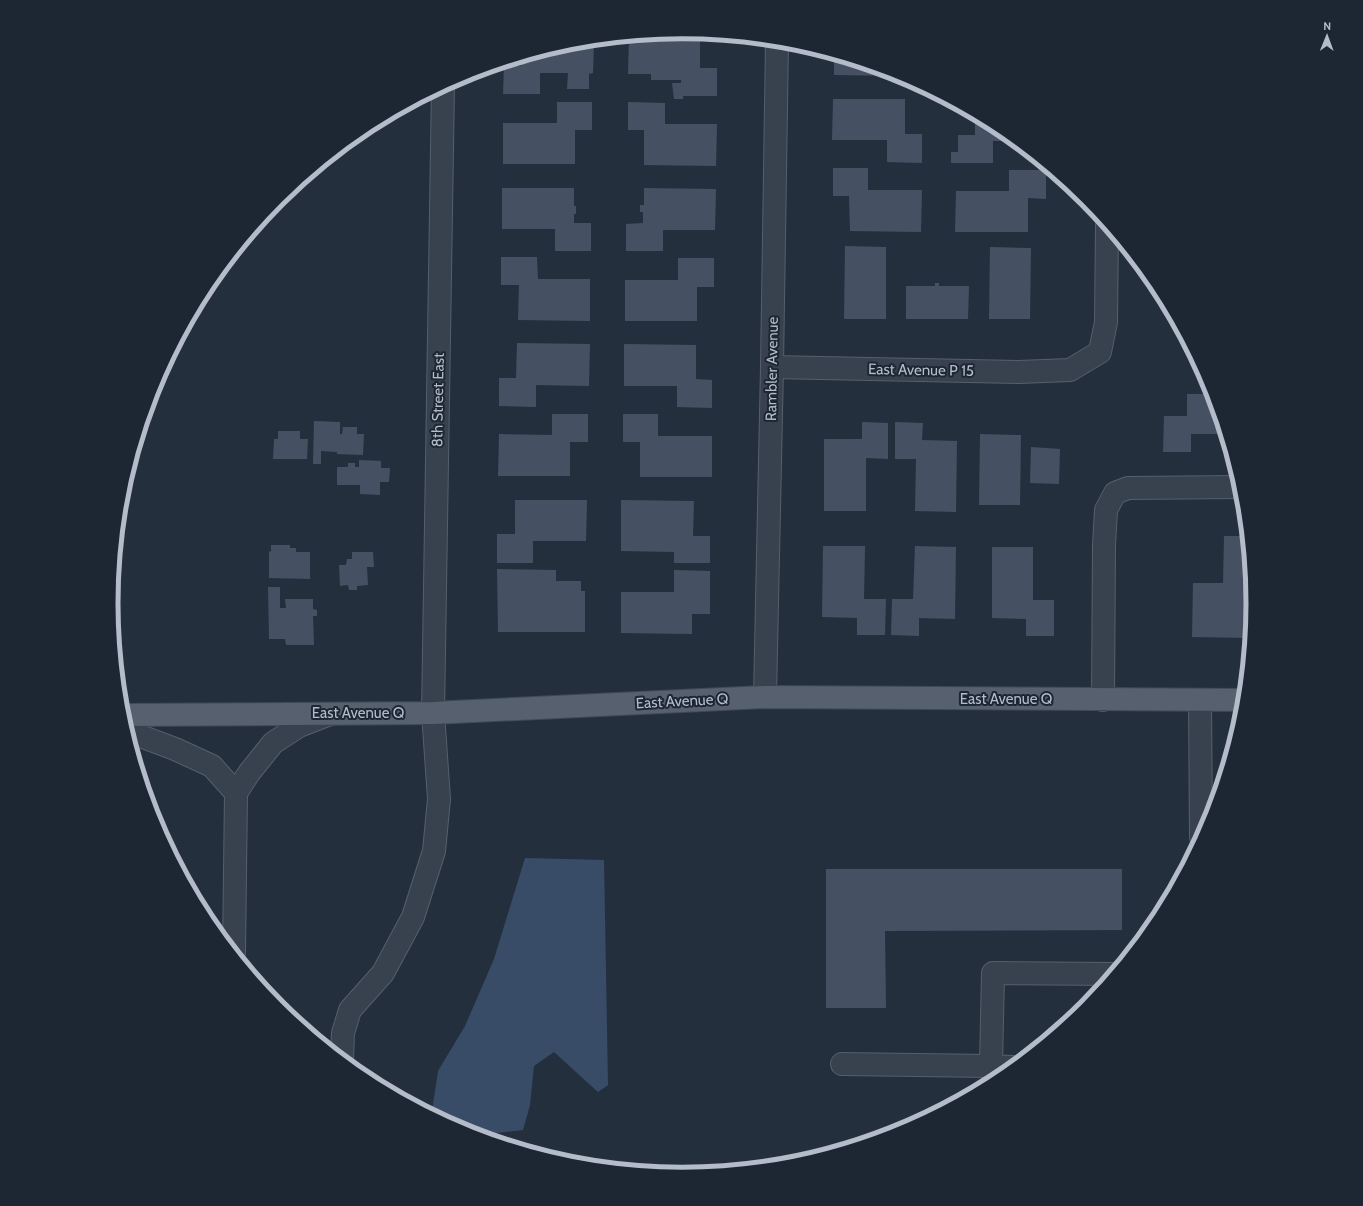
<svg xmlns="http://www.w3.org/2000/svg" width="1363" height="1206" viewBox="0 0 1363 1206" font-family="Cabin,sans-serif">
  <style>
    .water { fill: #394c67 }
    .building { fill: #455162 }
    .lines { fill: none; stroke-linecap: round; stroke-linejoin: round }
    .minor-casing { stroke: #565f6c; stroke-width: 24 }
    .major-casing { stroke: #414a57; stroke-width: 24 }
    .minor { stroke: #38414e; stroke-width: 22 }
    .major { stroke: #56606e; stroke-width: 22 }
    .labels { text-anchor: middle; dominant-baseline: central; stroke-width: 4; stroke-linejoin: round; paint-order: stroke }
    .street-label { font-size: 15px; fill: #b4bcc9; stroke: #1d2633 }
    .rim { fill: none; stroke: #b4bcc9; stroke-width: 5 }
  </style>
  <rect width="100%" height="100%" fill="#242f3e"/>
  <path class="water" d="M525 858 604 860 608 1085 598 1092 554 1052 534 1066 530 1105 523 1130 477 1135 463 1130 436 1116 432 1111 438 1071 465 1026 494 959Z"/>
  <path class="building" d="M674 33 700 34V68H717V96H683V99H674L672 83H681V80H651V74H628L629 37Z
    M594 41 593 73 589 74V89H567L568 73H540V94H503L504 66H521V58L570 43Z
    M834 55 899 75V76L834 75Z
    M833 99H905V134H922V163L887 162V140H832Z
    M557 102H592V130H575V164H503V123H557Z
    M628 102 665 103V124H717L716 166 644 165V130H628Z
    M975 115 999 128 1014 141H993V163H951V152H958V135H975Z
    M833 168H868V190H922L921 232 850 231 849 196H833Z
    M1009 170H1046V199L1028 198V232H955L956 191H1009Z
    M502 188H574V206H576V214H574V223H591V251H555V229H502Z
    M644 188 716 189 715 230H663V251H626V224L643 223V212H640V205H644Z
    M845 246 886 247V319H844Z
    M990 247 1031 248 1030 319H989Z
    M501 257H537L538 279H590V321L518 320 519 285H501Z
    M678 258H714V287H697V321H625V280H678Z
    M935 283H939V286H969L968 319H906V286H935Z
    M517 343 590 344 589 386 536 385V407L499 406V378H516Z
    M624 344 696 345V379L712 380V408L677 407V386H624Z
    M1187 394H1212L1224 434H1191V452H1163L1164 416H1187Z
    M552 414H588V442H570V476H498L499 434 552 435Z
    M623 414H658V436H712V477H640V442H623Z
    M314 421 340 422V434H342L343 427H357V434H364L363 455 337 454V452L321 451V464H313Z
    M862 422 888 423V459L866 458V511H824V439H862Z
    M895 422 923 423 922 440 957 441 956 512 915 511 916 459H895Z
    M278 431H300V439H308L307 459H273L274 439H278Z
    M980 434 1021 435 1020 505H979Z
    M1031 447 1060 449 1059 484 1030 483Z
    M359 460 381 461V468H390L389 482H380V495L360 494V485H337V467H348V463H355V467H359Z
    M515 500H587L586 541H533V563H497V534H515Z
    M621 500 694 501 693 536H710V563H674V552L621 551Z
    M1224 536H1246L1252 603 1249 638 1192 637 1193 583H1223Z
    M271 545H290V548H296V552H310V579L269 578V551L271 552Z
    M823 546H865L864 599H886L885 635H857V618L822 617Z
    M915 546 956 547 955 619 919 618V636L891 635 892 599H913Z
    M992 547H1033V600H1054V636H1026V619L992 618Z
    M352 552H373L374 567H367L368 585 357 586V590H349L348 585 340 586 339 565H346L347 559H352Z
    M497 569 556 570V581H581V591H585V632H498Z
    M674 570 710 571V614H692V634L621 633V592H674Z
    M268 587H280V608H286L285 599H313V609L317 610V616H313L314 645H286L285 639H269Z
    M826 869H1122V930L885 931 886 1008H826Z"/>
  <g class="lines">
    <defs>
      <path id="minor" d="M772 367 1019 372 1070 370 1100 352 1106 322 1107 226
        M765 697 772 367 777 41
        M1103 700 1104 545 1106 510 1115 493 1128 488 1240 487
        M1200 700 1201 837
        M127 731 175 749 212 766 236 793
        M234 952 236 793 249 773 273 743 299 726 330 714
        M342 1060 343 1033 350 1010 383 973 413 917 434 851 439 799 433 713 443 86
        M842 1064 991 1066 993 973 1112 974
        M991 1066 1012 1067"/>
      <path id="major" d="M122 715 433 713 765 697 1243 700"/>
    </defs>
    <use href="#minor" class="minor-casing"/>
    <use href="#major" class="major-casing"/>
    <use href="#minor" class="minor"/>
    <use href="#major" class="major"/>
  </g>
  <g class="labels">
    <g class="street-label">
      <text transform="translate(772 369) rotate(-89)">Rambler Avenue</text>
      <text transform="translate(921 370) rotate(1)">East Avenue P 15</text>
      <text transform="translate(438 400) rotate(-89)">8th Street East</text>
      <text x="1006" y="699">East Avenue Q</text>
      <text transform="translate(682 701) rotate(-3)">East Avenue Q</text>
      <text x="358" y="713">East Avenue Q</text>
    </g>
  </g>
  <path d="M0 0H1363V1206H0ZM118 603a564 564 0 1 1 1128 0a564 564 0 1 1-1128 0Z" fill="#1d2633" fill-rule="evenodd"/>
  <path class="rim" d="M118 603a564 564 0 1 1 1128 0a564 564 0 1 1-1128 0Z"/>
  <g transform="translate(1327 36) rotate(1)" stroke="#1d2633" stroke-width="3" paint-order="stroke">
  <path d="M0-3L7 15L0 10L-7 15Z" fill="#b4bcc9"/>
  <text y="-6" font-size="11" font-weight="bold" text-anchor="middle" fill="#b4bcc9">N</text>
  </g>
</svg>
